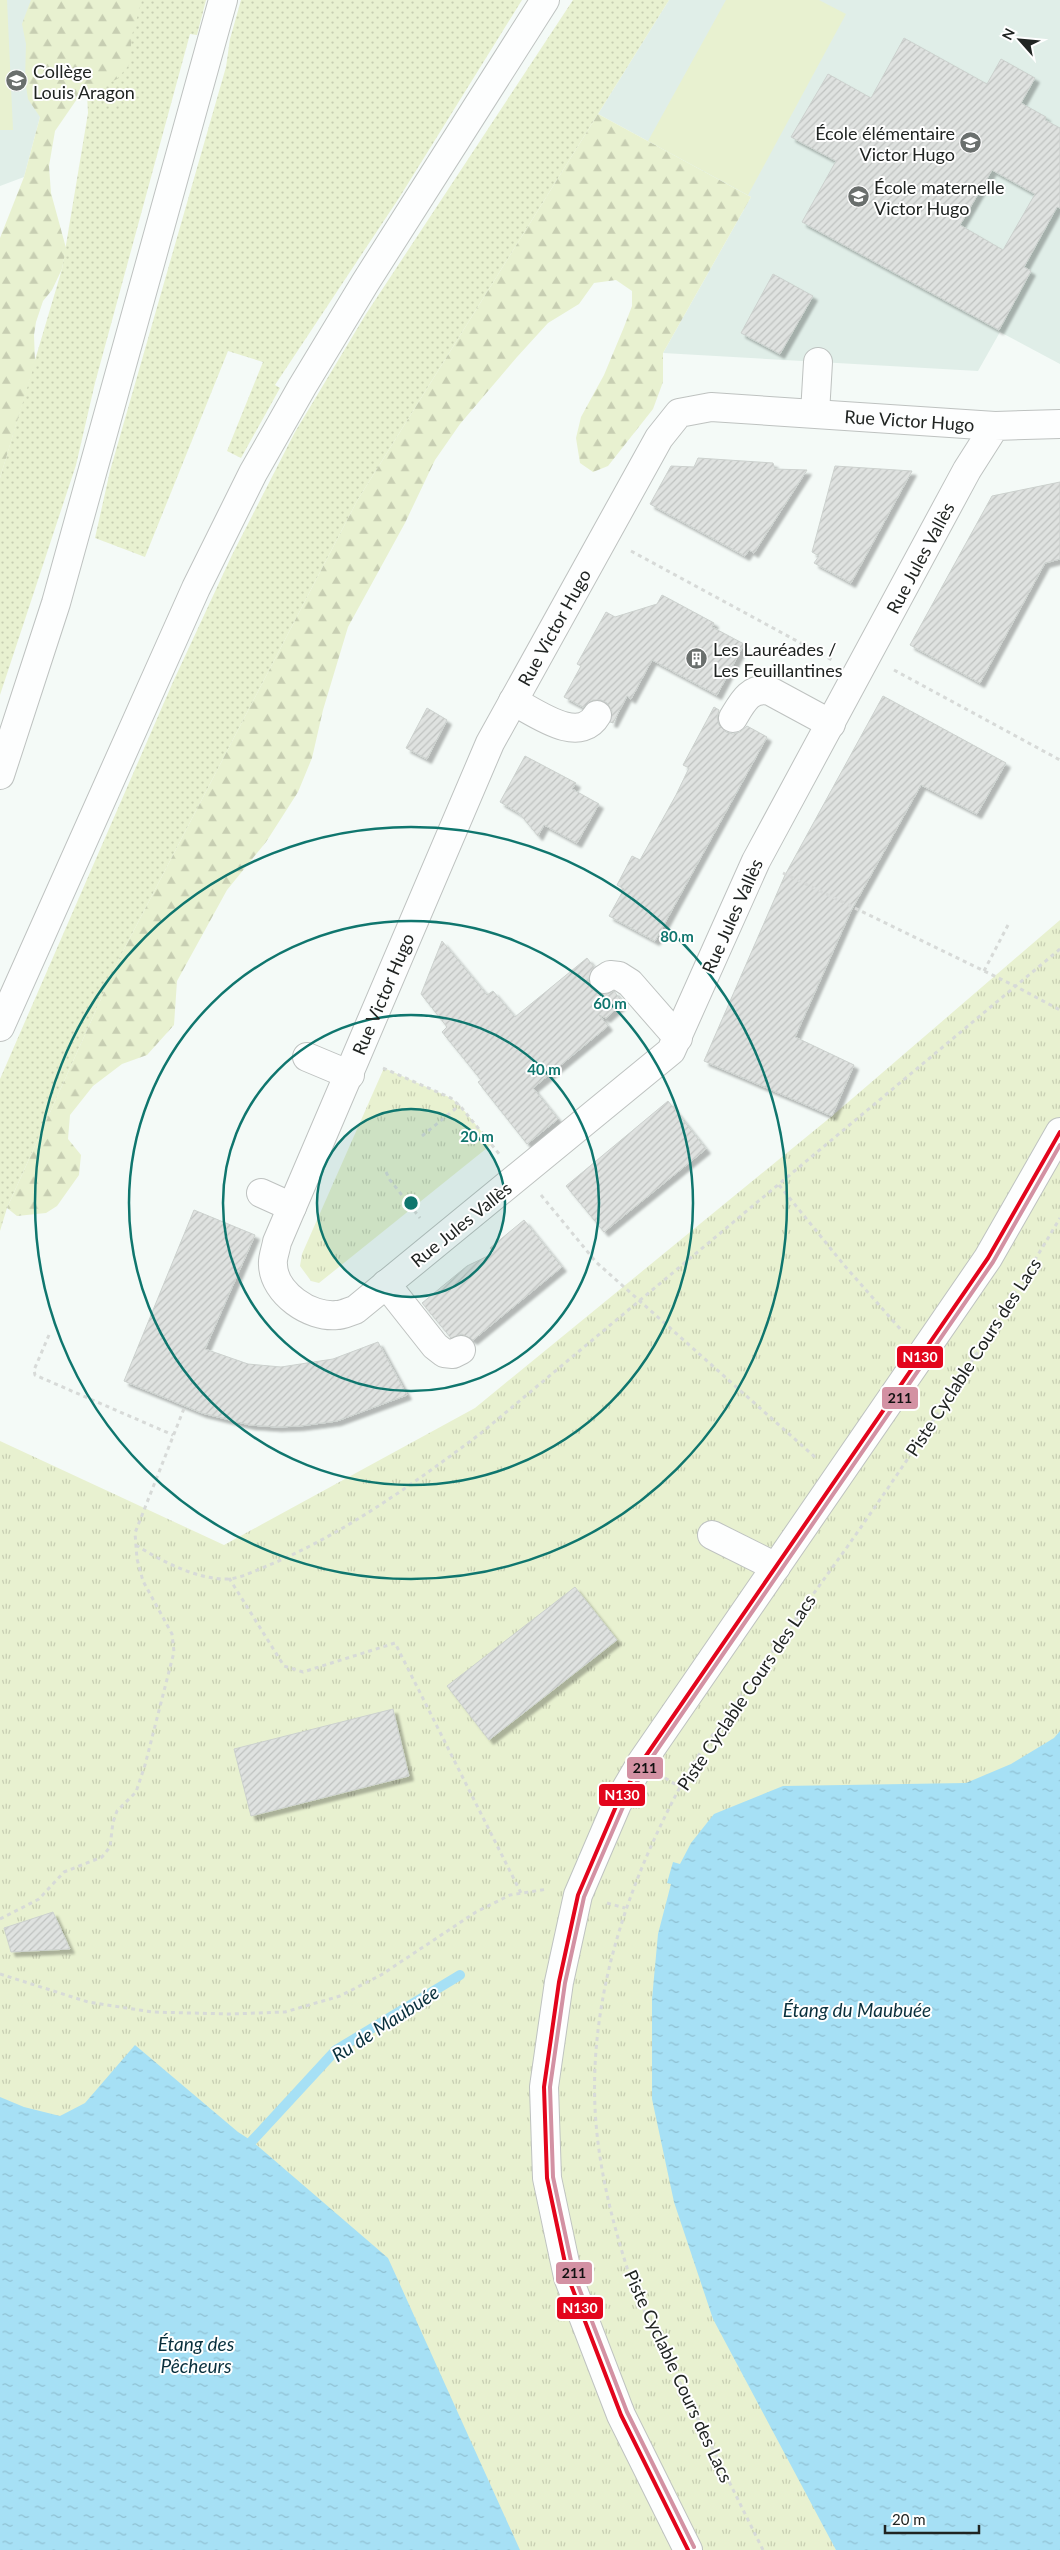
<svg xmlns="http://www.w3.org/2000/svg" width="1060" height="2550" viewBox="0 0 1060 2550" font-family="Lato,sans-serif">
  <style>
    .built { fill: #e0eee8 }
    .grass { fill: url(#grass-dots) }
    .forest { fill: url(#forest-firs) }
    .park { fill: url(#park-tufts) }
    .pitch { fill: #e8f1d0 }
    .water { fill: url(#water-ripples) }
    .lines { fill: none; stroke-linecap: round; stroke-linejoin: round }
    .stream { stroke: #a6e0f5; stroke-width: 10 }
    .building { fill: url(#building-hatch); stroke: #ccd1ce; fill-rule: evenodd; filter: url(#shadow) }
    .minor-casing { stroke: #bec2c0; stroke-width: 30 }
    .highway-casing { stroke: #bec2c0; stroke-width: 30 }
    .path { stroke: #d7dad8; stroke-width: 3; stroke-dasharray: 4 4; stroke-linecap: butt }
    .minor { stroke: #fdfefe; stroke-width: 28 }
    .highway { stroke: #fdfefe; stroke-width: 28 }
    .bus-1-casing { stroke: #fff; stroke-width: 8 }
    .bus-2-casing { stroke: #fff; stroke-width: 8 }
    .bus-1 { stroke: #e3051c; stroke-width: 4 }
    .bus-2 { stroke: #d391a3; stroke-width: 4 }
    .ring { fill: none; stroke: #0f766e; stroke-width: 2.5 }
    .labels { text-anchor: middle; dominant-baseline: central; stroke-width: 4; stroke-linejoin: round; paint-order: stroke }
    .poi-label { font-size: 18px; fill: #202422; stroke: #fff; text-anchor: start }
    .street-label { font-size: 18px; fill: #202422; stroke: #fff }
    .water-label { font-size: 19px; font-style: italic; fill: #09303d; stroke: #fff }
    .centre { fill: #0f766e; stroke: #fff; stroke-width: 2.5 }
    .ring-label { font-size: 15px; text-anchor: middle; font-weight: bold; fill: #0f766e; stroke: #fff; stroke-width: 4; stroke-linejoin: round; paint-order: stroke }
    .line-badge { stroke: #fff; stroke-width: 2 }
    .badge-label { font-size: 14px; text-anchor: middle; font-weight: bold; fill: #fff }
    .pale-badge-label { font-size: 14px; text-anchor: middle; font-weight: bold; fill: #111 }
  </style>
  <defs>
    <pattern id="grass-dots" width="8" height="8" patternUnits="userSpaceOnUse" patternTransform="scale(1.25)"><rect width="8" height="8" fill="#e8f1d0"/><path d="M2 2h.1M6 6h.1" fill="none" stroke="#c7ceb2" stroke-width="1.8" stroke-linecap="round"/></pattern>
    <pattern id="forest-firs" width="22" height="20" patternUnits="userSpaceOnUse" patternTransform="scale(1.25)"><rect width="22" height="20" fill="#e8f1d0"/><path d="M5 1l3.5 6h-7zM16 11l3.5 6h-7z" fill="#c7ceb2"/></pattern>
    <pattern id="park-tufts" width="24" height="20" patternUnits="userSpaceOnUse" patternTransform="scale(1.25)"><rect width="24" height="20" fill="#e8f1d0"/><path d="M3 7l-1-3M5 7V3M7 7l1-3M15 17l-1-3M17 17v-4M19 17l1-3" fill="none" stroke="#c7ceb2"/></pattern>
    <pattern id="water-ripples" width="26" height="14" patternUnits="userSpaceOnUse" patternTransform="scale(1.25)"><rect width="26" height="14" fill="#a6e0f5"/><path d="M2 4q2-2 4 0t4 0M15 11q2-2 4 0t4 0" fill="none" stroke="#8fc0d2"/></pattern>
    <pattern id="building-hatch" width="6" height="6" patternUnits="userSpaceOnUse" patternTransform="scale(1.25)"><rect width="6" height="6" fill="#dfe2e0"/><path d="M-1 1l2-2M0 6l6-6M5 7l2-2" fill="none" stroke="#bfc2c0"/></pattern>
    <filter id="shadow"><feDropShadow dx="4.5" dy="4.5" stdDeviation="1" flood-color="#0004"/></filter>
  </defs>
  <rect width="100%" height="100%" fill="#f4faf7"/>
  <path class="built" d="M0 0H41L40 117 24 177 0 186Z
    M669 0H1060V364L1000 332 978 371 663 353 751 197 598 114Z"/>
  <path class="grass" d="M82 0H206L197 35 190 34 95 383 76 465 0 695V478L62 269 88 113Z
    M241 0H522L399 198 275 385 280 388 241 458 227 451 263 362 228 351 145 557 95 538 110 471 226 67 230 39Z
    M573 0H669L357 501 119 959 7 1208 0 1231V1079L173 682 232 555 295 432 366 314Z"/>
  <path class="forest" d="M31 0H142L132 35 129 65 117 79 77 99 55 131 49 166 51 193 66 248 62 269 52 290 43 301 36 322 34 335 35 362 0 478V238L24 177 40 117 28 99 25 80 26 44 22 24Z
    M598 114 751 197 663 353V382L653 409 608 466 593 472 580 463 576 438 581 417 604 375 624 327 632 306V291L616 280 594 283 579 304 548 323 517 357 460 424 435 460 405 523 348 627 323 710 312 758 298 792 266 842 227 890 177 981 174 1025 147 1055 122 1064 93 1086 70 1115 68 1139 81 1155 79 1175 57 1206 46 1213 17 1216 7 1208 119 959 357 501Z"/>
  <path class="park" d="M1060 920V2550H0V1441L224 1545 475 1408 832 1116Z
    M384 1068 451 1098 461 1107 492 1144 319 1283 311 1281 300 1266 302 1254Z"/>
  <path class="pitch" d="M0 0H7L13 130H0Z
    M726 0H819L846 14 748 195 648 141Z"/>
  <path class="water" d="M1060 1731V2550H836L713 2319 674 2202 652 2099V1999L658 1934 671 1884 667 1883 673 1862 680 1864 691 1843 714 1814 783 1786 966 1783 1011 1764 1054 1738Z
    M135 2045 238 2132 252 2141 388 2258 520 2550H0V2097L24 2107 60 2116 85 2103Z"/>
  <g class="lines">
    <path class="stream" d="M252 2141 336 2050 460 1975"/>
  </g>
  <path class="building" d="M904 38 987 84 1001 59 1035 78 1021 103 1046 117 1045 120 1060 128V208L1057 207 1024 267 1031 271 999 330 802 222 836 161 791 137 828 74 871 98ZM992 170 1035 194 1003 250 960 225Z
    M773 274 813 296 780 354 741 333Z
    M698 458 773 463 775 469 807 470 754 553 749 550 745 556 650 504 671 466 694 467Z
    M835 466 912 471 851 583 814 563 819 556 812 552Z
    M1060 482V559L1045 563 980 683 910 645 992 496Z
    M662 595 714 623 712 627 744 644 717 695 652 660 631 699 627 696 613 723 610 722 612 711 607 703 601 700H593L583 707 564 697 581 666 577 664 606 612 615 617 657 604Z
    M883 696 1006 763 977 814 921 785 851 911 795 1037 854 1065 832 1116 704 1061 785 875Z
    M714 707 719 710 717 717 719 725 726 732 733 734 740 732 747 726 767 737 655 941 609 916 624 889 617 885 632 856 640 860 676 795 689 768 683 765Z
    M427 708 447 720 427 759 406 748Z
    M525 756 576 783 572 789 599 804 577 843 544 825 538 836 519 813 500 802Z
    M442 941 487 995 493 991 515 1017 587 958 594 967 588 980 591 988 597 993 605 995 614 991 623 1003 606 1018 599 1015 608 1026 533 1088 558 1119 527 1144 478 1082 481 1080 442 1032 447 1027 421 994Z
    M668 1101 706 1149 604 1232 566 1186Z
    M194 1210 255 1235 205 1349 248 1364 281 1367 333 1359 378 1342 407 1395 337 1421 300 1426 277 1427 250 1425 202 1413 124 1381Z
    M524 1220 562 1267 473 1340 462 1334 451 1338 422 1303 467 1266 494 1253 490 1248Z
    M575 1587 617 1640 489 1740 447 1686Z
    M393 1709 409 1776 251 1816 234 1749Z
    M53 1912 70 1949 11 1952 4 1928Z"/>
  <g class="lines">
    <defs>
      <g id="minor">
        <path d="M815 413 818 362"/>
        <path id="s1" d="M995 426 967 470 756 861 671 1051 355 1310C350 1311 343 1315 337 1315 310 1318 274 1293 273 1265 272 1258 276 1249 277 1242L490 743 659 438 679 413 711 407 995 426 1060 424"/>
        <path d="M513 701C535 712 579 746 597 715"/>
        <path d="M733 718C742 703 750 686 770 691L831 724"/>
        <path d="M604 979 610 975 619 976 630 983 678 1038"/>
        <path d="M307 1057 350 1075"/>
        <path d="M261 1193 292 1207"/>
        <path d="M386 1284 435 1346 444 1353 453 1354 461 1350"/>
        <path d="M712 1535 776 1567"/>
        <path d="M688 2550 621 2415 568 2277 547 2178 544 2087 559 1982 578 1895 617 1804 641 1763 988 1258 1060 1132"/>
      </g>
      <path id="highway" d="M0 775 56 603 223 0
        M0 1027 196 588 253 473 302 387 365 283 545 0"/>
    </defs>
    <use href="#minor" class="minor-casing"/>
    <use href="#highway" class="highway-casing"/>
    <path class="path" d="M631 551 832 660
      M894 670 1060 760
      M783 873 1015 986 1060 1010
      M984 971 1008 925
      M383 1068 451 1098 461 1107 500 1155
      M422 1136 460 1105
      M386 1172 390 1180 420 1218
      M779 1185 844 1265 901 1330
      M541 1195 596 1262 816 1458
      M49 1335 34 1370 35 1375 173 1435
      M136 1545C159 1560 194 1578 223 1579 238 1580 254 1571 267 1566 344 1534 413 1484 480 1434L1060 949
      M229 1578 284 1666 303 1672 395 1643 521 1893
      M665 1778 680 1787
      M607 1903 625 1908
      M0 1919 39 1899 64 1872 102 1857 110 1847 113 1822 117 1811 136 1792 145 1765 174 1652 172 1634 143 1581 137 1559 135 1533 185 1406
      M0 1974 88 2002 152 2012 230 2014 285 2012 340 1996 381 1975 476 1912 510 1895 548 1889
      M763 2550 635 2292C615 2233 598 2171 595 2108 590 1996 627 1887 679 1789 696 1755 721 1724 743 1693 777 1645 811 1597 845 1550 921 1442 993 1331 1060 1218"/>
    <use href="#minor" class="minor"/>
    <use href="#highway" class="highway"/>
    <defs>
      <path id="bus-1" d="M688 2550 621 2415 568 2277 547 2178 544 2087 559 1982 578 1895 617 1804 641 1763 988 1258 1060 1132"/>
      <path id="bus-2" d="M694 2547 627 2412 574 2275 553 2177 550 2087 565 1983 584 1897 623 1807 646 1766 993 1262 1060 1145"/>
    </defs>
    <use href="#bus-1" class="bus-1-casing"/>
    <use href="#bus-2" class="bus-2-casing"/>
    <use href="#bus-1" class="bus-1"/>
    <use href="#bus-2" class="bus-2"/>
  </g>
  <circle cx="411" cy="1203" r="94" fill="#0f766e" fill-opacity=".12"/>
  <g class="ring">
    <circle cx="411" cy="1203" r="94"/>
    <circle cx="411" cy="1203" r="188"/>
    <circle cx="411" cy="1203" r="282"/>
    <circle cx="411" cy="1203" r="376"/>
  </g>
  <defs>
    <symbol id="school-disc" viewBox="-11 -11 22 22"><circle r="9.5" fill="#6a6f6d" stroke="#fff"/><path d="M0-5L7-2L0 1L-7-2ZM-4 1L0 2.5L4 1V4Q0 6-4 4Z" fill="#fff"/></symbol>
    <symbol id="building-disc" viewBox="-11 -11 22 22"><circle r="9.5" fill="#6a6f6d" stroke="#fff"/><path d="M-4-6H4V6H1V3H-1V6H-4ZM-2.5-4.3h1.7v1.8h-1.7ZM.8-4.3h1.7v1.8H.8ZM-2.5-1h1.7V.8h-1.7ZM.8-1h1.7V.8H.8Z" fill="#fff"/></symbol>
  </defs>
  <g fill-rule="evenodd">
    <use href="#school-disc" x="4" y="68" width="25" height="25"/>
    <use href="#school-disc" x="958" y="130" width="25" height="25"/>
    <use href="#school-disc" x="846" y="184" width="25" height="25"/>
    <use href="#building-disc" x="684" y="646" width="25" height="25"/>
  </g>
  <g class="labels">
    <g class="poi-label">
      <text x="33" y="71">Collège<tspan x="33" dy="21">Louis Aragon</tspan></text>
      <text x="955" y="133" text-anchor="end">École élémentaire<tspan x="955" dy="21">Victor Hugo</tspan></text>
      <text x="874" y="187">École maternelle<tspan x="874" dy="21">Victor Hugo</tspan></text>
      <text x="713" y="649">Les Lauréades /<tspan x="713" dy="21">Les Feuillantines</tspan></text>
    </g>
    <g class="street-label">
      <text stroke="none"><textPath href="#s1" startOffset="2399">Rue Victor Hugo</textPath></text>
      <text transform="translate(920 558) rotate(-62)">Rue Jules Vallès</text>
      <text stroke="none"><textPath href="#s1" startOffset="1919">Rue Victor Hugo</textPath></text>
      <text transform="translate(732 916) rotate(-66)">Rue Jules Vallès</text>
      <text stroke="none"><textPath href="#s1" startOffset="1514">Rue Victor Hugo</textPath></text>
      <text transform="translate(461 1224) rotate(-39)">Rue Jules Vallès</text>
      <text transform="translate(973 1357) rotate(-57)">Piste Cyclable Cours des Lacs</text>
      <text transform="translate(746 1692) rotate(-56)">Piste Cyclable Cours des Lacs</text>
      <text transform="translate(679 2376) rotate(65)">Piste Cyclable Cours des Lacs</text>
    </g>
    <g class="water-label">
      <text x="857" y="2009">Étang du Maubuée</text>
      <text transform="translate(385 2023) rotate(-33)">Ru de Maubuée</text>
      <text x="196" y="2343">Étang des<tspan x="196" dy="22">Pêcheurs</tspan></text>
    </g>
  </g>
  <circle cx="411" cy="1203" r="8" class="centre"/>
  <g class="ring-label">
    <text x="677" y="942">80 m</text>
    <text x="610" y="1009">60 m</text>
    <text x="544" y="1075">40 m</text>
    <text x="477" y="1142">20 m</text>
  </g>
  <g class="line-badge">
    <rect x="896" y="1345" width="48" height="24" rx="5" fill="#e3051c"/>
    <rect x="881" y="1386" width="38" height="24" rx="5" fill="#d391a3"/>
    <rect x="626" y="1756" width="38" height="24" rx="5" fill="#d391a3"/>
    <rect x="598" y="1783" width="48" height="24" rx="5" fill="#e3051c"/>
    <rect x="555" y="2261" width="38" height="24" rx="5" fill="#d391a3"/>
    <rect x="556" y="2296" width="48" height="24" rx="5" fill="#e3051c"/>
  </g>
  <g class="badge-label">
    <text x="920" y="1362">N130</text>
    <text x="622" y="1800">N130</text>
    <text x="580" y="2313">N130</text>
  </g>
  <g class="pale-badge-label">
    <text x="900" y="1403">211</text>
    <text x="645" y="1773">211</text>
    <text x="574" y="2278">211</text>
  </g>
  <g transform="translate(1020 40) rotate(297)" stroke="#ffffff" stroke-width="4" paint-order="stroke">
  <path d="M0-4L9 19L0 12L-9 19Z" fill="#202422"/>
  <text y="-8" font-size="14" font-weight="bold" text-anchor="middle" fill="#202422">N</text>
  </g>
  <path d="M885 2525v8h94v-8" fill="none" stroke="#202422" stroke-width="2.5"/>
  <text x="892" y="2525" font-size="15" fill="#202422" stroke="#ffffff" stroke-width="4" paint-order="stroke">20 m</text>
</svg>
